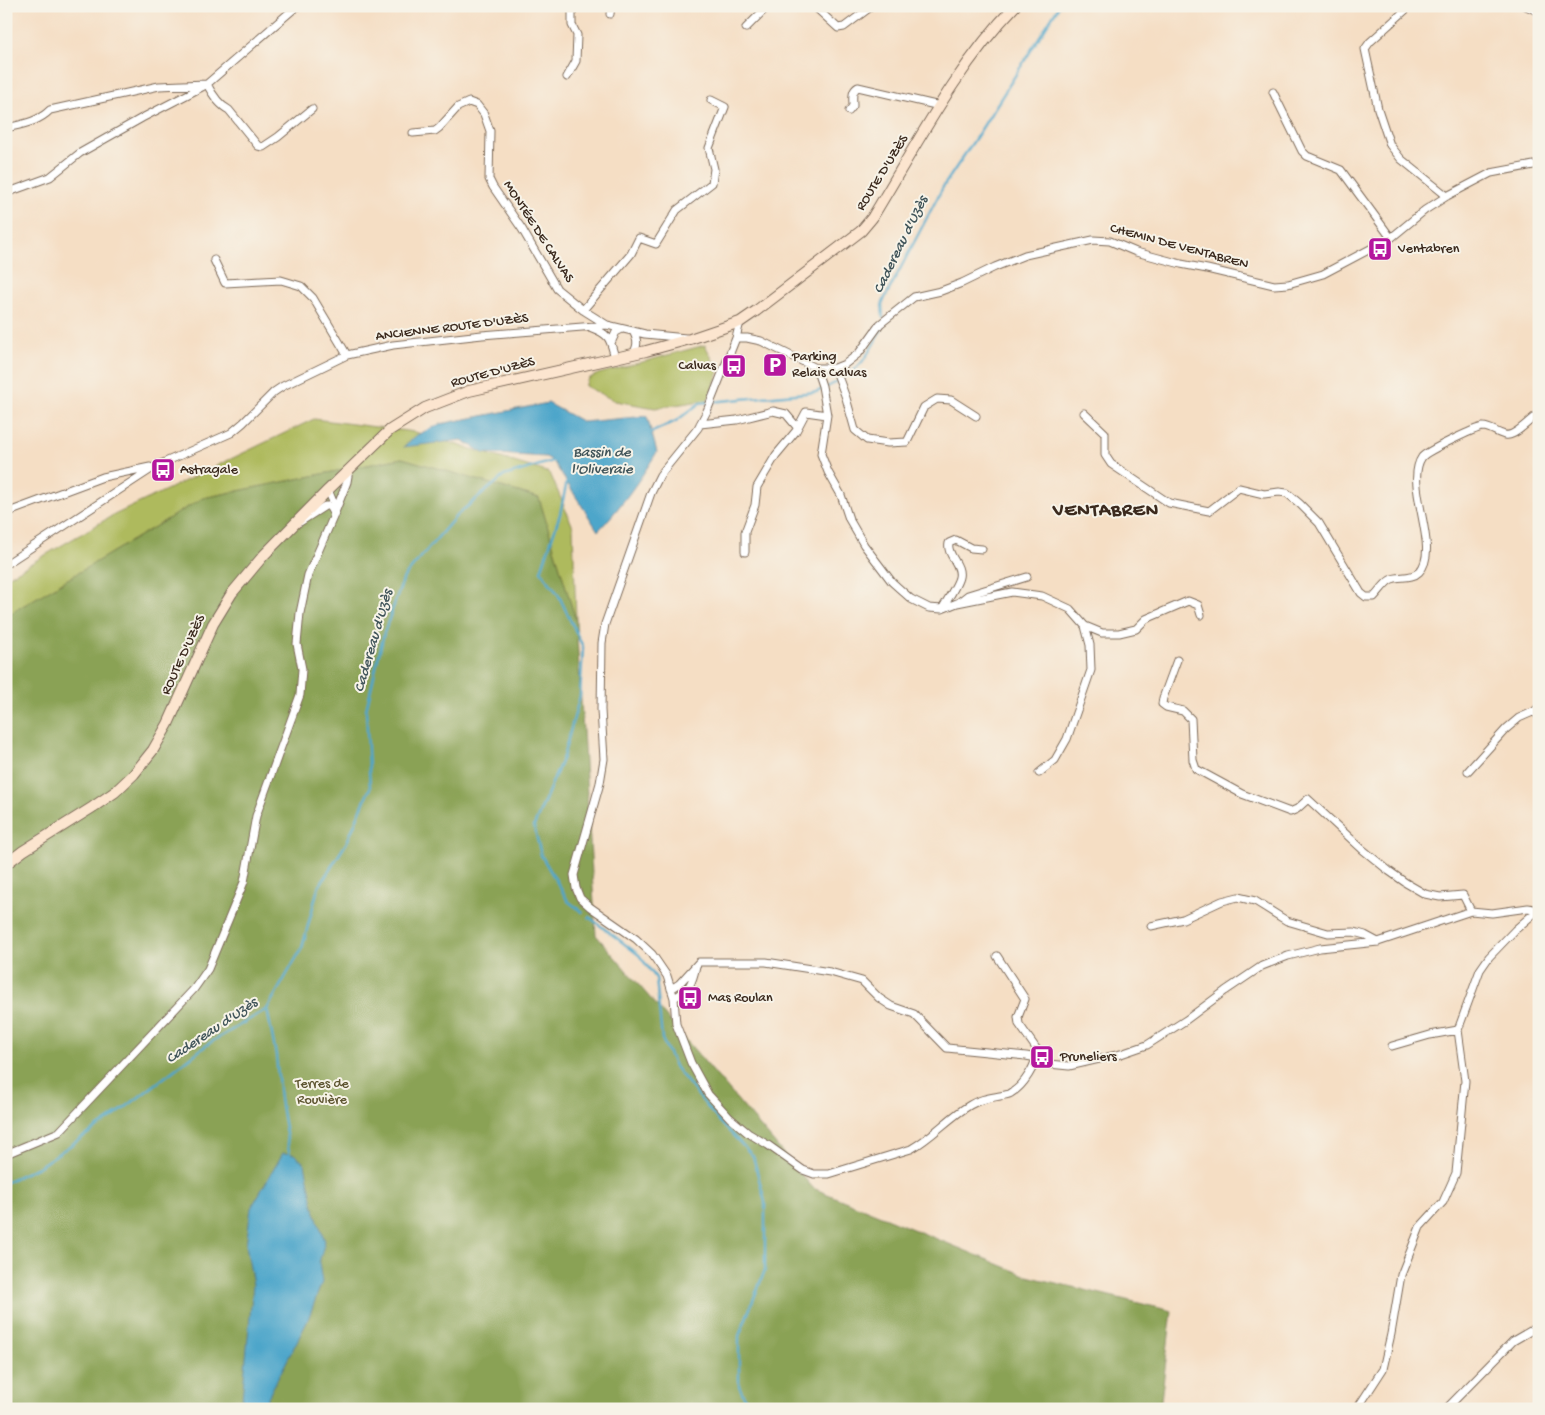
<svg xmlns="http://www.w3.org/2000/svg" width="1545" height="1415" viewBox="0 0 1545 1415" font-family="'Gochi Hand',sans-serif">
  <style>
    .green { fill: #aeba5d; stroke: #74723e }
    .forest { fill: #8aa254; stroke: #626639 }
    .water { fill: #4da6ca; stroke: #446874 }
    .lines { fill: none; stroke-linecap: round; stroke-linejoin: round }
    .stream { stroke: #4da6ca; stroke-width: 2.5 }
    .minor-casing { stroke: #7c6958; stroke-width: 9 }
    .secondary-casing { stroke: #7c6958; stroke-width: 12 }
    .minor { stroke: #fff; stroke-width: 7 }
    .secondary { stroke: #fce5cf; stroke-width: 10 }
    .labels { text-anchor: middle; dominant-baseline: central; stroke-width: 4; stroke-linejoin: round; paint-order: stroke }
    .street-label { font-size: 14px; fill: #3b2a1e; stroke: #f7f3e8 }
    .poi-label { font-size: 14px; fill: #3b2a1e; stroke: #f7f3e8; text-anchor: start }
    .park-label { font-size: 14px; fill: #5e5531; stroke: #f7f3e8 }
    .water-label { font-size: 15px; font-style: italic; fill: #41555a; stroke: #f7f3e8 }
    .district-label { font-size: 19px; font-weight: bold; letter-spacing: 1px; fill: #3b2a1e; stroke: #f7f3e8 }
  </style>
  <rect width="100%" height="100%" fill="#f7f3e8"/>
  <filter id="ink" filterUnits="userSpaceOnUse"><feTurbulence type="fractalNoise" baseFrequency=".02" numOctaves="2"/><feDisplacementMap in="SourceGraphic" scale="10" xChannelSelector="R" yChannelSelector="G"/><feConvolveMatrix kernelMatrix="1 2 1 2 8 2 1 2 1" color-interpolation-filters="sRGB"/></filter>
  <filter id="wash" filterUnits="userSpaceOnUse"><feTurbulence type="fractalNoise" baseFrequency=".0096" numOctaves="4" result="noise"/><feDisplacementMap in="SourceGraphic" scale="20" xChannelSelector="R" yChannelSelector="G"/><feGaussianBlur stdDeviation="1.12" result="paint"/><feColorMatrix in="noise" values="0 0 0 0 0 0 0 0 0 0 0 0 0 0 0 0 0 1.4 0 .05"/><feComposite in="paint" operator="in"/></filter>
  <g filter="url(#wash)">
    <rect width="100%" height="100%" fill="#f5dec4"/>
    <path class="green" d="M705 345 719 372 708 400 655 408 615 401 585 386 588 379 598 374Z
      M314 419 415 432 550 473 573 527 576 621 539 498 402 458 203 498 6 616V578L110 517Z"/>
    <path class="forest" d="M402 458 539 498 576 621 596 935 813 1188 1027 1276 1172 1311 1160 1409H6V616L203 498Z"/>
    <path class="water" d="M548 403 583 422 647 416 657 452C640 480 621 507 598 531L553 461 546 457 483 453 462 440 403 447 417 435 440 424Z
      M283 1153 294 1154 305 1164 315 1213 325 1241 319 1263 322 1282 307 1322 263 1407 260 1409H241L253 1285 246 1245 251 1208Z"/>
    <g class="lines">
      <path class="stream" d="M883 318 882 305 885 298 943 187 977 136 1059 6
        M650 433 676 421 700 403 816 392C833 385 850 376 862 362 870 352 876 340 882 329L883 324
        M567 481 560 514 541 571 558 594 583 647 580 696 563 757 534 826 541 855 568 901 582 912
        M589 917 639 955 656 978 662 1039 676 1068 717 1119 753 1156 765 1202V1270L739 1336V1386L750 1409
        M267 1009 276 1055 280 1099 290 1157
        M6 1182 38 1167 113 1117 208 1044 267 1009 302 948 318 888 347 842 370 788 366 710 384 633 404 577 457 515 504 476 556 460"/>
    </g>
  </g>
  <g filter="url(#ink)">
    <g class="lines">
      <defs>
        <path id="minor" d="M297 6 207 84C212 94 219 105 229 110L258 146 263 147 278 137 312 109
          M814 6 838 28 844 27 872 6
          M1410 6 1370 42 1365 49 1378 109 1390 145 1401 159 1447 196
          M1526 6 1539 12
          M610 14 611 6
          M746 28 768 6
          M567 77 576 61 577 35 572 25V6
          M1273 92 1302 151 1307 156 1341 170 1391 238
          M849 111 853 106C853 99 851 91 858 87L940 106
          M6 128C23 124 38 122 50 110L159 86 206 84
          M413 133 435 131 439 128 458 107 469 102 477 105 484 114 490 131 489 179 493 187 522 229 557 289 583 310 607 325
          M6 193 50 177 80 153 142 118 202 87 207 84
          M214 260 225 283 281 280 301 286 313 298 347 355
          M583 310 631 254 639 238 656 244 677 210 712 183 714 169 709 148 725 107 711 100
          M740 322 736 338 707 411 698 428 660 475 651 493 605 624 602 643 601 710 604 759 600 783 574 875 576 888 580 898 590 907 636 939 652 954 667 976 674 998 676 1024 691 1063 708 1094 730 1118 748 1133 768 1145 803 1170 814 1174H829L911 1149C933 1137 949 1117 970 1105 980 1099 989 1098 1000 1096 1003 1095 1009 1095 1011 1093 1024 1086 1036 1065 1038 1051L1019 1024 1018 1017 1025 999 997 956
          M592 328C611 335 610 340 615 358
          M736 338H747L761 341 816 368H835L845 364 859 353 880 324 914 297 941 291 962 283 995 267 1025 255 1093 240 1110 241 1136 252 1181 264 1207 269 1274 285 1288 284 1323 274 1391 238 1425 210 1447 196 1491 173 1539 164
          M611 343 616 332 622 329
          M633 354C638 345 638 341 633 331
          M816 368 822 386 827 415 821 454 828 472 841 495 849 519 864 545 892 582 911 599 929 608 942 609 957 603 1012 592 1042 596 1070 609 1085 626 1090 645 1091 670 1067 739 1055 760 1039 773
          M835 368 846 398 855 430 867 440 888 443 907 442 924 407 937 399 951 400 976 416
          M1084 413 1105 433V455L1111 464 1169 503 1209 511 1239 488 1264 494 1279 492 1287 493 1300 504 1319 523 1361 593 1366 597H1374C1378 593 1385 583 1390 580 1398 575 1411 580 1419 572 1442 549 1403 484 1422 457 1427 451 1475 428 1483 427 1493 427 1503 439 1512 434 1520 431 1531 419 1539 413
          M700 424 737 420 773 411 786 414 797 427
          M328 490 334 504V510
          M6 513 103 477 150 467
          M300 522 325 506H329L334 515
          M745 552V532L755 505 757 487 776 455 796 431 806 412 827 415
          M6 564 156 466 231 433 243 423 274 392 283 386 347 355 393 345 482 335 607 325 645 334 686 338
          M959 602 968 595 1027 577
          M942 609C946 602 958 584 959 577 962 564 946 555 949 543L956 540 971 548 982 549
          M1085 626 1102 633H1119L1136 629 1146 619 1188 601 1198 605 1201 615
          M1177 660 1163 698 1162 704 1166 707 1183 711 1191 719 1193 760 1196 769 1242 794 1290 812 1297 809 1308 799 1362 849 1389 871 1406 883 1425 894 1440 897 1463 895 1471 911
          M1539 707 1535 711 1539 717
          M1468 771 1506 729 1519 718 1535 711
          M1151 926 1183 919 1222 901 1238 897 1255 901 1287 921 1328 933 1354 932 1365 935 1378 942
          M671 989 679 984 699 962H766L830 972 862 981 879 998 891 1006 914 1014 947 1048 1026 1056 1037 1058 1049 1064 1069 1066 1121 1054 1147 1045 1186 1020 1225 991 1262 966 1288 956 1320 948 1378 942 1471 911 1492 913 1528 908 1539 910
          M674 998C690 989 692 984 696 966
          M1392 1046 1430 1035 1458 1030
          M6 1154 59 1132 194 989 208 969 244 882 256 816 300 695 302 669 297 644 300 613 308 575 334 515 347 482 349 470
          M1357 1409 1383 1369 1391 1334 1401 1275 1420 1227 1443 1202 1456 1173 1465 1081 1458 1030 1480 970 1489 957 1515 930 1538 910
          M1446 1409 1513 1341 1539 1326"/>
        <path id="secondary" d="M6 864 23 851 93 807 115 792 134 774 153 750 168 724 213 624 232 593 264 555 328 490 390 430 425 408 469 391 646 351 690 339 740 322 756 311 861 231 872 218C916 146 956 67 1015 6"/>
      </defs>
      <use href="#minor" class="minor-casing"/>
      <use href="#secondary" class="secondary-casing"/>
      <use href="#minor" class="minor"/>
      <use href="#secondary" class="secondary"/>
    </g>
  </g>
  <defs>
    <symbol id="bus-square" viewBox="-11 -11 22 22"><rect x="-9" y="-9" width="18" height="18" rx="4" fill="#b5179e" stroke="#f7f3e8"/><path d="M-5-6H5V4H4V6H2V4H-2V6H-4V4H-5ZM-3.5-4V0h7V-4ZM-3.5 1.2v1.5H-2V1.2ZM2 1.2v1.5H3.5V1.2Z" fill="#fff"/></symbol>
    <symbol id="parking-square" viewBox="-11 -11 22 22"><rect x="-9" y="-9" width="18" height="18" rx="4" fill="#b5179e" stroke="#f7f3e8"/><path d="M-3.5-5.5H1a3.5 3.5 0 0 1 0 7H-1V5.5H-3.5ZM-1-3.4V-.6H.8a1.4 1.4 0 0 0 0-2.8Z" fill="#fff"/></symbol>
  </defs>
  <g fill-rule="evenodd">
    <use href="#bus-square" x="1366" y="235" width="28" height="28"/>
    <use href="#parking-square" x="761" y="351" width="28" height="28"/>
    <use href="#bus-square" x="720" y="352" width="28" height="28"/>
    <use href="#bus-square" x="149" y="456" width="28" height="28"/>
    <use href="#bus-square" x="676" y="984" width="28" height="28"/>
    <use href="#bus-square" x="1028" y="1043" width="28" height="28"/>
  </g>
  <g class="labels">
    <g class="street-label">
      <text transform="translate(883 173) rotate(-58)">ROUTE D'UZÈS</text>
      <text transform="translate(538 232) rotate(57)">MONTÉE DE CALVAS</text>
      <text transform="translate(1179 247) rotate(15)">CHEMIN DE VENTABREN</text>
      <text transform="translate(452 328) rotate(-7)">ANCIENNE ROUTE D'UZÈS</text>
      <text transform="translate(493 373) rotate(-15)">ROUTE D'UZÈS</text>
      <text transform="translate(184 655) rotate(-65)">ROUTE D'UZÈS</text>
    </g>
    <g class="poi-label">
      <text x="1398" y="249">Ventabren</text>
      <text x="792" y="357">Parking<tspan x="792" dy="16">Relais Calvas</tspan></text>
      <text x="716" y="366" text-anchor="end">Calvas</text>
      <text x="180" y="470">Astragale</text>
      <text x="708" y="998">Mas Roulan</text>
      <text x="1060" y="1057">Pruneliers</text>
    </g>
    <g class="park-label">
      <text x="322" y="1084">Terres de<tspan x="322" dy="16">Rouvière</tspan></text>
    </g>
    <g class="water-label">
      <text transform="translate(901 245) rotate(-64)">Cadereau d'Uzès</text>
      <text x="602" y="453">Bassin de<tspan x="602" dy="17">l'Oliveraie</tspan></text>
      <text transform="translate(374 641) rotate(-74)">Cadereau d'Uzès</text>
      <text transform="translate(212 1031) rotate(-34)">Cadereau d'Uzès</text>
    </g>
    <g class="district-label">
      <text x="1106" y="511">VENTABREN</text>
    </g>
  </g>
  <rect width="1545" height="1415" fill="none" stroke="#f7f3e8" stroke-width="25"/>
</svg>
